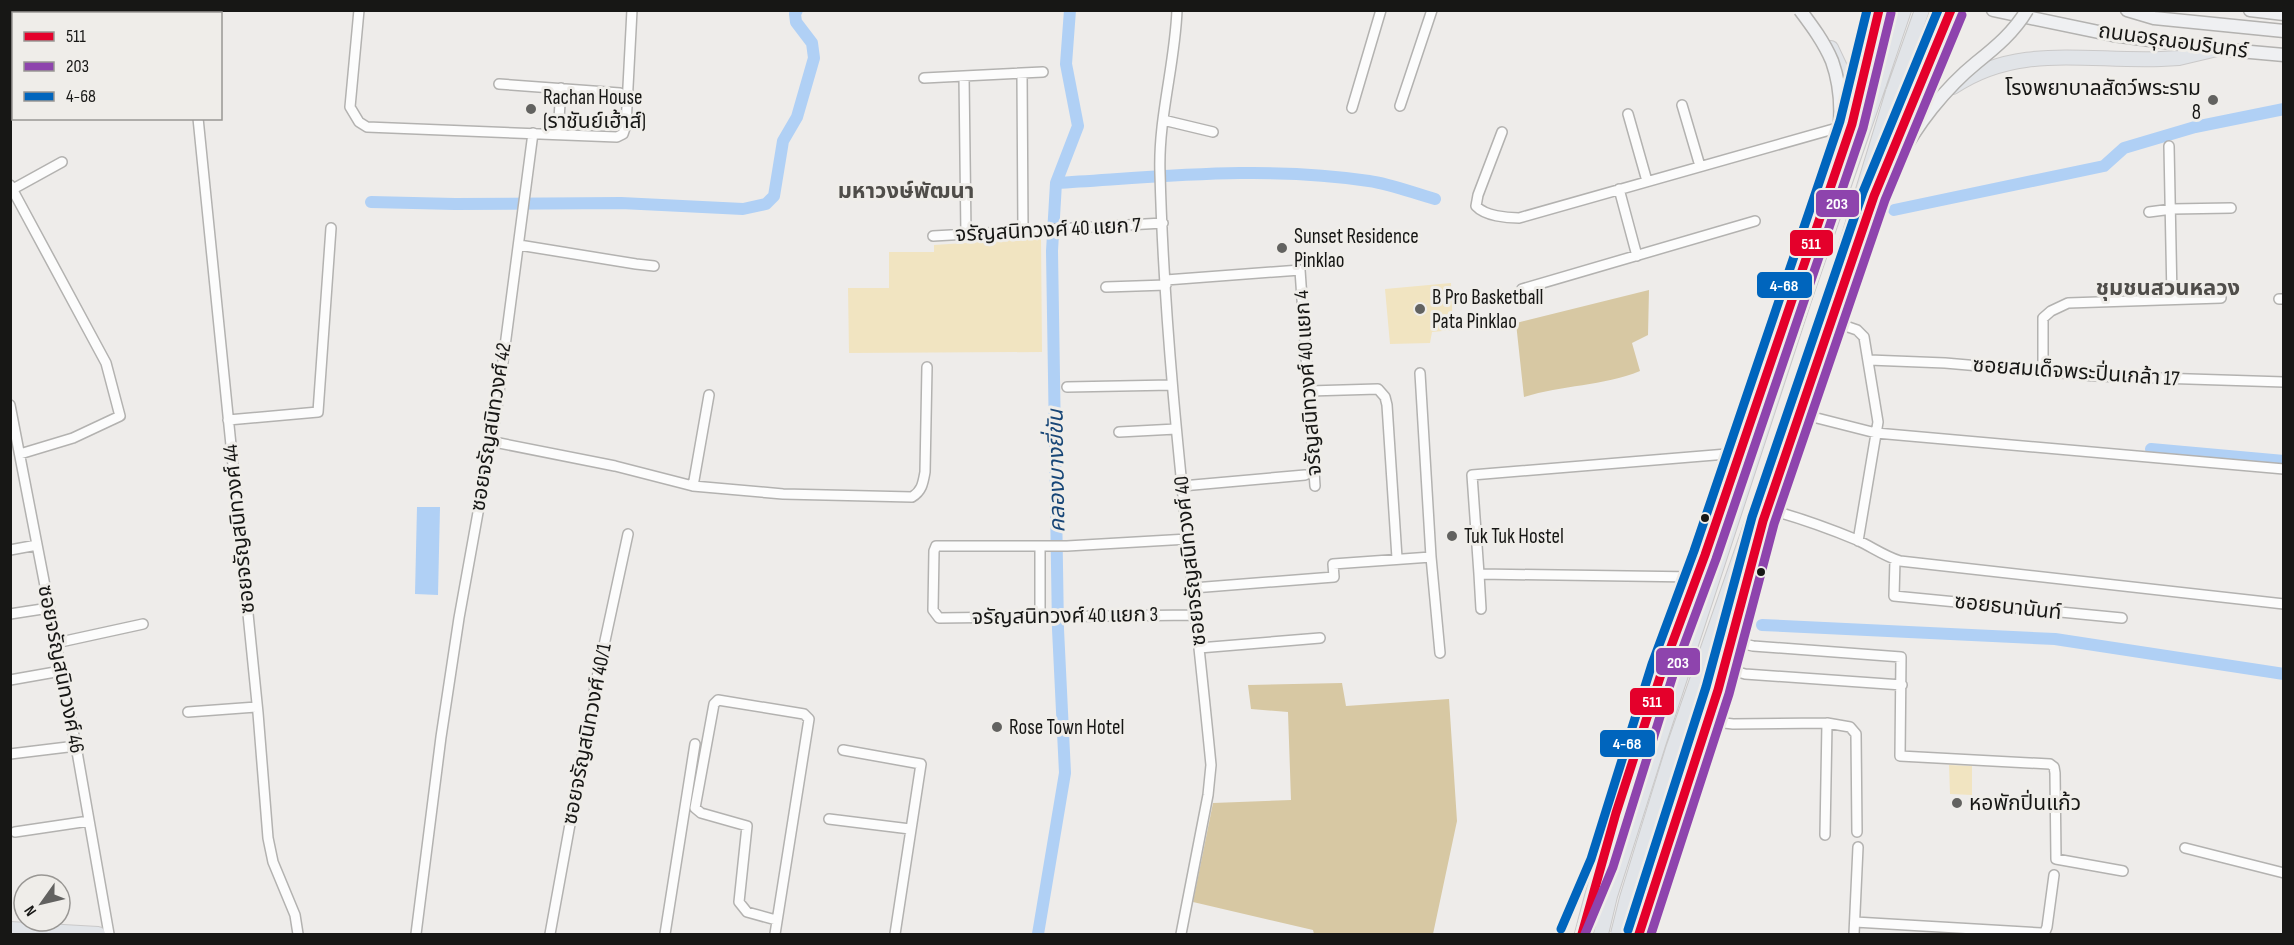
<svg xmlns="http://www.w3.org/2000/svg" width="2294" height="945" viewBox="0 0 2294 945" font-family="'Sofia Sans Condensed','Noto Sans Thai',sans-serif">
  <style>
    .green { fill: #f1e4c1 }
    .forest { fill: #d7c8a3 }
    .water { fill: #b0d0f5 }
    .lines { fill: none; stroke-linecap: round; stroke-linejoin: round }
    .canal { stroke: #b0d0f5; stroke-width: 12 }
    .minor-casing { stroke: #b3b2b0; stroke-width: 12 }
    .secondary-casing { stroke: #b3b2b0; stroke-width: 15 }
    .primary-casing { stroke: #cac9c9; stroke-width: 16 }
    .minor { stroke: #fcfcfc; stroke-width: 9 }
    .secondary { stroke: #eff0f2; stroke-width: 12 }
    .primary { stroke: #e1e4e8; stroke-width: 14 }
    .secondary-bridge-casing { stroke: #b3b2b0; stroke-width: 15; stroke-linecap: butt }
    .primary-bridge-casing { stroke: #cac9c9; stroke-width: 16; stroke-linecap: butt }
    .secondary-bridge { stroke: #eff0f2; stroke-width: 12 }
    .primary-bridge { stroke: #e1e4e8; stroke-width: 14 }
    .bus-1-casing { stroke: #efede9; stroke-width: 14 }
    .bus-2-casing { stroke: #efede9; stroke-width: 14 }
    .bus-3-casing { stroke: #efede9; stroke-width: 14 }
    .bus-1 { stroke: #e4002b; stroke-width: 9 }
    .bus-2 { stroke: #8e44ad; stroke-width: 9 }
    .bus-3 { stroke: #0065bd; stroke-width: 9 }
    .poi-dot { fill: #626260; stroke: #efede9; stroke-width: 2 }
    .bus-dot { fill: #171715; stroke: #efede9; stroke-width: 2 }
    .labels { text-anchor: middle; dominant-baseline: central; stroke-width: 6; stroke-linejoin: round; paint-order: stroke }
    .street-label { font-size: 21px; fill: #171715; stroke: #efede9 }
    .poi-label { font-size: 21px; fill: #171715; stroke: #efede9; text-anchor: start }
    .neighbourhood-label { font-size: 22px; font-weight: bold; fill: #4f4d49; stroke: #efede9 }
    .water-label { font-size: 22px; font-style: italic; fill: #174677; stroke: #efede9 }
    .line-badge { stroke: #efede9; stroke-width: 2 }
    .badge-label { font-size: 16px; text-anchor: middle; font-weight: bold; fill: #fff }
  </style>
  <rect width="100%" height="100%" fill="#eeecea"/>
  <path class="green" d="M1041 238 1042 352 849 353 848 288H889V252H934V245Z
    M1451 283 1453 330 1432 332 1430 343 1390 344 1385 289Z
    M1949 765 1972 766V795L1950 794Z"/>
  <path class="forest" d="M1649 290 1648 335 1632 343 1640 371C1603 386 1562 385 1524 397L1516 323Z
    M1342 683 1346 706 1449 699 1457 821 1433 934H1314L1313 930 1193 902 1213 803 1291 800 1288 712 1251 709 1248 685Z"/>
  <path class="water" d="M417 507H440L438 595 415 594Z"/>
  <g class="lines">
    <path class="canal" d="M1056 183C1160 177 1265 165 1369 181 1391 184 1413 193 1435 199
      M371 202 455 204 621 203 743 209 766 204 774 196 783 141 797 117 814 58 812 43 796 22 795 14 797 10
      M1894 210 2104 166 2124 148 2195 127 2284 109
      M2151 449 2284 461
      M1762 625 2055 639 2284 674
      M1038 934 1065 773 1058 629 1052 251 1056 183 1078 126 1066 64 1070 10"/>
    <defs>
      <path id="minor" d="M15 10 16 14
        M196 10V14
        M359 10 350 107 359 122 367 127 617 137 623 134 626 125 632 10
        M1177 10C1175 65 1158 118 1160 173 1165 371 1192 568 1211 765L1208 795 1181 934
        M10 63 14 61
        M1022 73 1023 231
        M964 76 966 235
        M924 78 1043 72
        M499 84 620 93
        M1682 105 1700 166
        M1400 106 1432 10
        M1352 108 1381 10
        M1628 114 1647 181
        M198 118 258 713 268 838 273 862 295 915 298 934
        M1163 120 1213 132
        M1502 132 1478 195 1476 206C1485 216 1507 218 1519 218L1844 126
        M558 134 561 88
        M2169 146 2172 298
        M10 185 106 363 120 416 73 438 20 454
        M13 189 62 162
        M1619 189 1637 256
        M2149 212 2172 209 2231 208
        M933 236 1163 223
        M519 245 636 264 654 266
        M1166 280 1300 270 1315 486
        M1106 287 1166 285
        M1522 289 1755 221
        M2279 299H2284
        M1831 321 1857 330 1864 337 1878 422 1858 541
        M1869 360 1945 363 2095 376 2284 382
        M2043 372V318L2051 311 2068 303 2221 298
        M1420 373 1431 557
        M1067 387 1172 385
        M1309 391 1378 389 1385 397 1387 405 1397 558
        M10 405 76 746 109 934
        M1801 414 1876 433 2284 469
        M228 420 318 412 331 228
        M1119 432 1176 429
        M489 441 615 466 693 486 783 494 912 497C922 491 923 483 925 472L927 367
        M693 486 709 395
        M1182 486 1305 475
        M1767 509C1797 517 1828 528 1857 540 1872 547 1884 556 1900 561L2284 604
        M1188 539 1067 546H936L934 551 933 610 939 618 1196 615
        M10 550 37 545
        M1895 560 1894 596 2122 618
        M1479 574 1481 609
        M1696 577 1479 574 1472 475 1739 453
        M1193 588 1334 577 1333 564 1431 557 1440 653
        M10 614 49 608
        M1040 616V546
        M1731 641 1753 646 1901 657 1900 756 2050 764 2054 767 2055 773 2056 859 2123 871
        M56 643 143 624
        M1199 648 1320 638
        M1724 668 1745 674 1902 685
        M10 680 61 671
        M188 712 257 707
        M1707 721 1733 724 1827 723 1825 835
        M1827 723 1850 727 1856 734 1857 832
        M843 750 921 764 895 934
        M10 754 76 746
        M829 819 910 829
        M15 832 89 821
        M2185 848 2284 873
        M1855 922 2041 933 2045 932 2047 927 2054 875
        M416 934 441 737 459 618 497 407 533 133
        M550 934 595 687 628 534
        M665 934 695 744
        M775 934 809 719 804 714 718 700 714 704 695 808 701 813 747 826 739 902 747 912 776 920
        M1854 934 1858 847"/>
      <path id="secondary" d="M1993 10 2113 35 2217 49 2284 55
        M2127 10 2154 18 2284 31
        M2250 10 2284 14"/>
      <path id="primary" d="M1831 48 1857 103
        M1879 84 1904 10
        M1953 87C2018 43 2088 62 2161 59L2179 58 2217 49
        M1893 92 1922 10
        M1905 127 1937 98
        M1837 164 1857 103 1879 10
        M1874 195 1951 10
        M1712 657 1736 593
        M10 929 98 934
        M1582 934C1615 805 1659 680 1705 555 1745 446 1780 335 1817 225
        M1601 934 1610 896 1658 745 1805 297
        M1626 934 1634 901 1694 709
        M1639 934 1718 690 1763 521 1853 259"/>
    </defs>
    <use href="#minor" class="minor-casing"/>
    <use href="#secondary" class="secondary-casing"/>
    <use href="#primary" class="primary-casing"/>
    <use href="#minor" class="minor"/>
    <use href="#secondary" class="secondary"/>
    <use href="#primary" class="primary"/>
    <defs>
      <path id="secondary-bridge" d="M1800 10C1812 26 1824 42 1832 61 1847 103 1839 141 1830 183 1825 207 1820 231 1814 255
        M1842 273C1871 217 1892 158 1932 108 1945 92 1960 76 1976 63 1996 47 2014 32 2027 10"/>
      <path id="primary-bridge" d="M1805 297 1879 84
        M1618 934 1627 898 1673 749 1830 298 1893 92"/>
    </defs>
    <use href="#secondary-bridge" class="secondary-bridge-casing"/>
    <use href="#primary-bridge" class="primary-bridge-casing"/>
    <use href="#secondary-bridge" class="secondary-bridge"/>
    <use href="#primary-bridge" class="primary-bridge"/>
    <defs>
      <path id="bus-1" d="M1582 934 1616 813 1663 668 1705 555 1852 124 1879 10
        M1639 934 1718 690 1763 521 1874 196 1951 10"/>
      <path id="bus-2" d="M1585 934 1613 867 1674 672 1716 559 1863 128 1891 13
        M1651 934 1729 694 1774 524 1885 200 1962 15"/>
      <path id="bus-3" d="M1561 929 1591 859 1652 664 1694 551 1840 121 1867 10
        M1628 930 1706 687 1752 517 1863 192 1938 10"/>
    </defs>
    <use href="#bus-1" class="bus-1-casing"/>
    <use href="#bus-2" class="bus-2-casing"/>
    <use href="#bus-3" class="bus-3-casing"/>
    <use href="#bus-1" class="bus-1"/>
    <use href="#bus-2" class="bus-2"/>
    <use href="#bus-3" class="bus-3"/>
  </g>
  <g class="poi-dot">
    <circle cx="2213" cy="100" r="6"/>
    <circle cx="531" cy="109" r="6"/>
    <circle cx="1282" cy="248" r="6"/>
    <circle cx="1420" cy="309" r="6"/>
    <circle cx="1452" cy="536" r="6"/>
    <circle cx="997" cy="727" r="6"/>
    <circle cx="1957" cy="803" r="6"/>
  </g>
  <g class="bus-dot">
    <circle cx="1705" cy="518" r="5"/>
    <circle cx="1761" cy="572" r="5"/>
  </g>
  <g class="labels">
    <g class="street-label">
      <text transform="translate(2173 41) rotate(8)">ถนนอรุณอมรินทร์</text>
      <text transform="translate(1048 230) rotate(-3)">จรัญสนิทวงศ์ 40 แยก 7</text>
      <text transform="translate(2076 372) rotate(4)">ซอยสมเด็จพระปิ่นเกล้า 17</text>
      <text transform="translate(1308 383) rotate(-94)">จรัญสนิทวงศ์ 40 แยก 4</text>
      <text transform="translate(491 427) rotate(-81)">ซอยจรัญสนิทวงศ์ 42</text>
      <text transform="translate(239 529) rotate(-96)">ซอยจรัญสนิทวงศ์ 44</text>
      <text transform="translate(1190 561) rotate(-96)">ซอยจรัญสนิทวงศ์ 40</text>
      <text transform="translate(2008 607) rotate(6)">ซอยธนานันท์</text>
      <text transform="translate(1065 616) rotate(-1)">จรัญสนิทวงศ์ 40 แยก 3</text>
      <text transform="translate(61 669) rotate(79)">ซอยจรัญสนิทวงศ์ 46</text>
      <text transform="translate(587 734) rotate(-79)">ซอยจรัญสนิทวงศ์ 40/1</text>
    </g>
    <g class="poi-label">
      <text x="2201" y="88" text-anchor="end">โรงพยาบาลสัตว์พระราม<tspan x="2201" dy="24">8</tspan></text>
      <text x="543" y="97">Rachan House<tspan x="543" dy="24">(ราชันย์เฮ้าส์)</tspan></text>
      <text x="1294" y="236">Sunset Residence<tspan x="1294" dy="24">Pinklao</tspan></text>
      <text x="1432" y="297">B Pro Basketball<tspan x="1432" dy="24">Pata Pinklao</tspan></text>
      <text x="1464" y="536">Tuk Tuk Hostel</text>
      <text x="1009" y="727">Rose Town Hotel</text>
      <text x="1969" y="803">หอพักปิ่นแก้ว</text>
    </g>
    <g class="neighbourhood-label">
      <text x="906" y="191">มหาวงษ์พัฒนา</text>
      <text x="2168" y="288">ชุมชนสวนหลวง</text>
    </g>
    <g class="water-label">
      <text transform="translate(1057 471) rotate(-91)">คลองบางยี่ขัน</text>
    </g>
  </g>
  <g class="line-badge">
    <rect x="1815" y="189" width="45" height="29" rx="6" fill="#8e44ad"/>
    <rect x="1789" y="229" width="45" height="28" rx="6" fill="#e4002b"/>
    <rect x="1756" y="271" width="57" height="28" rx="6" fill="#0065bd"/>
    <rect x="1655" y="647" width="46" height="29" rx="6" fill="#8e44ad"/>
    <rect x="1629" y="687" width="46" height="29" rx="6" fill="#e4002b"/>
    <rect x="1599" y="729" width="57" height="29" rx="6" fill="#0065bd"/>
  </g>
  <g class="badge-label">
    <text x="1837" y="209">203</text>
    <text x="1811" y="249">511</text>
    <text x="1784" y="291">4-68</text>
    <text x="1678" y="668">203</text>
    <text x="1652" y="707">511</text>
    <text x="1627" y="749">4-68</text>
  </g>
  <rect width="2294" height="945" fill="none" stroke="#171715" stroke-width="24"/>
  <rect x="12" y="12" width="210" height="108" fill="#efede9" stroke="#999794" stroke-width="1.5"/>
  <rect x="24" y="32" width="30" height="9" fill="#e4002b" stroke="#999794" stroke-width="1.5"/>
  <text x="66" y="42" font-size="18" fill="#171715">511</text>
  <rect x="24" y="62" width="30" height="9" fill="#8e44ad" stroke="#999794" stroke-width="1.5"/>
  <text x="66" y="72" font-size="18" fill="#171715">203</text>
  <rect x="24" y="92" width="30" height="9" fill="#0065bd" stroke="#999794" stroke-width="1.5"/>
  <text x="66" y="102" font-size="18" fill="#171715">4-68</text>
  <g transform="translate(42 903) rotate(236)"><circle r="28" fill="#efede9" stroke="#999794" stroke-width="1.5"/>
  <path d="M0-4.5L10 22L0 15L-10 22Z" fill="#626260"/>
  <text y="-9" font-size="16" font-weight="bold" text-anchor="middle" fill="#171715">N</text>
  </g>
</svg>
